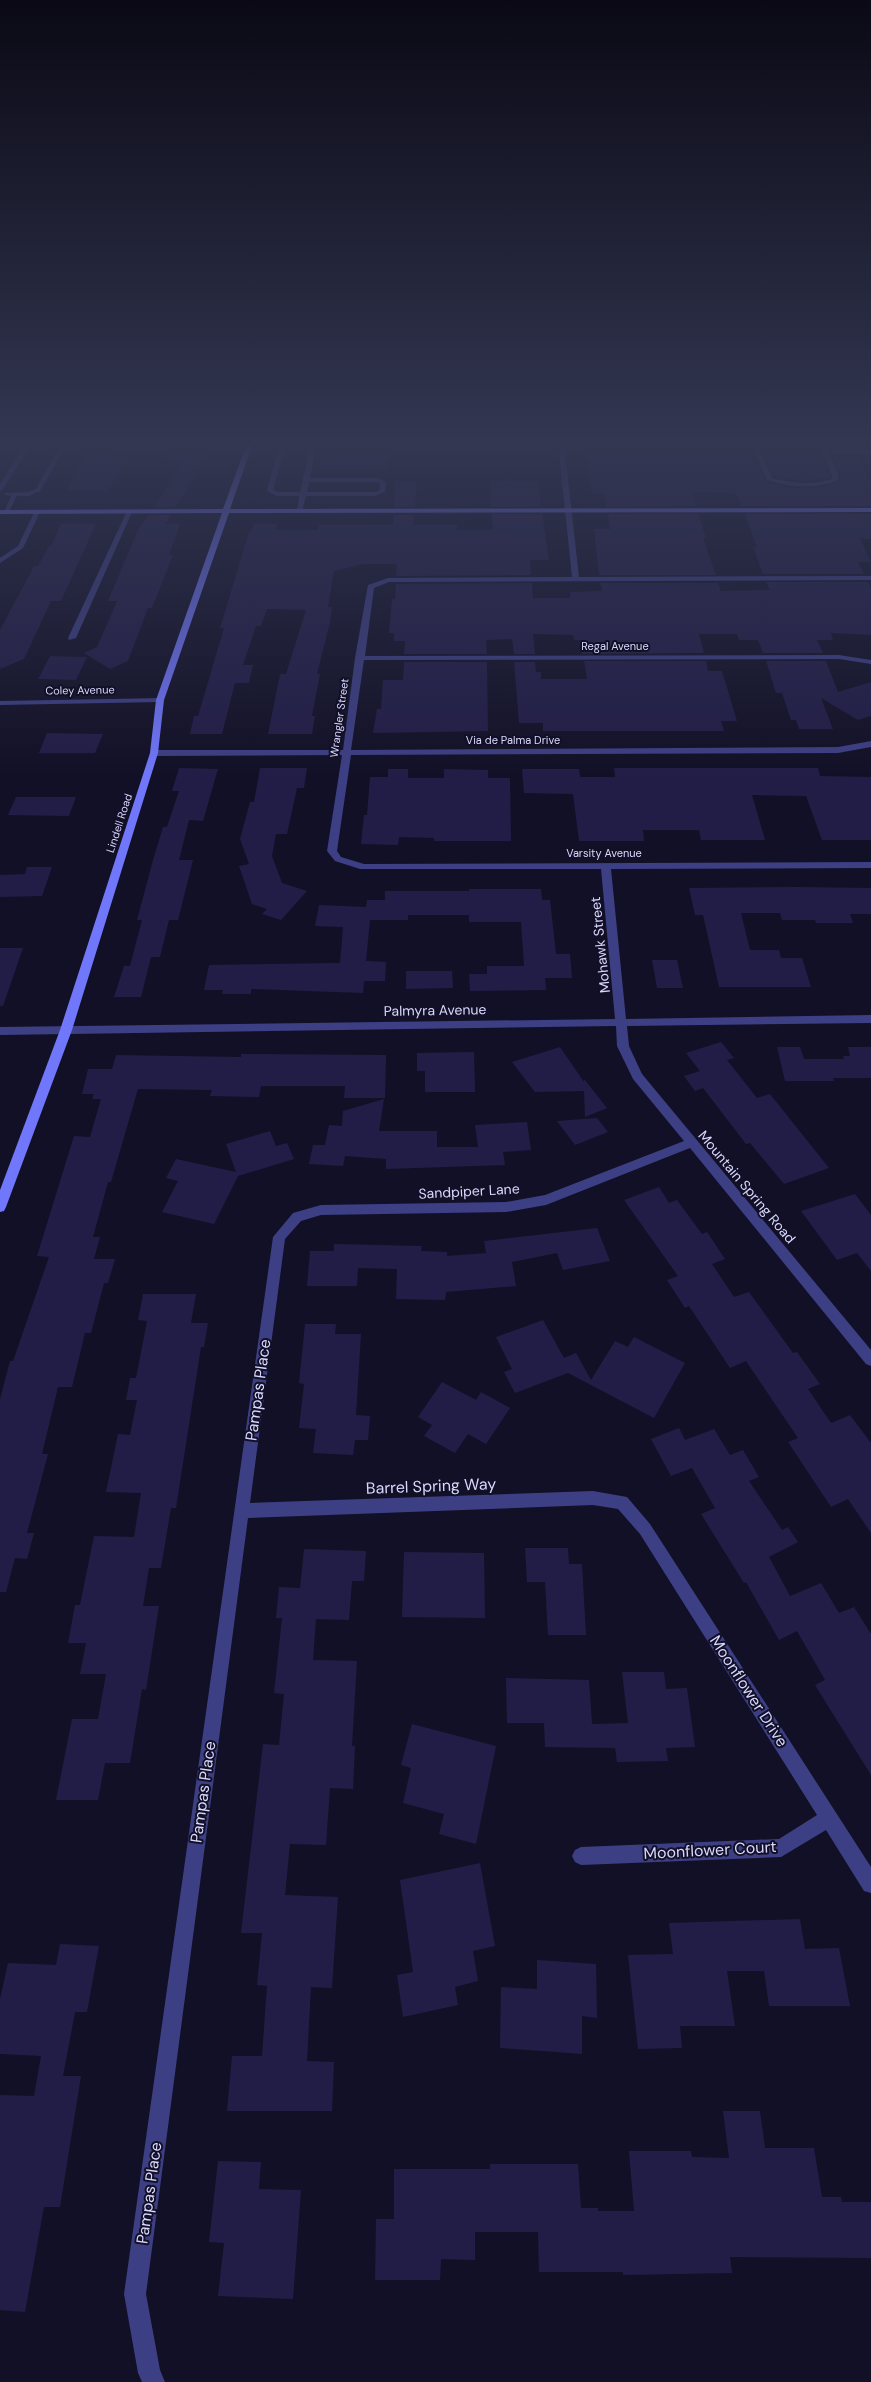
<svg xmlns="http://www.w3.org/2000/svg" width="871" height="2382" viewBox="0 0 871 2382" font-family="'DM Sans',sans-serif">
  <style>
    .building { fill: #221d47 }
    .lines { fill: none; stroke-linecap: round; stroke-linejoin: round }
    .lane { fill: #3d3f84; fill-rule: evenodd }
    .street { fill: #3d3f84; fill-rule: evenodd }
    .secondary { fill: #7177fb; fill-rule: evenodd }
    .labels { text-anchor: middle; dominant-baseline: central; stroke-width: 4; stroke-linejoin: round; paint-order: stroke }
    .far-street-label { font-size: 11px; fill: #d8d7fe; stroke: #121026 }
    .street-label { font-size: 14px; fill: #d8d7fe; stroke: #121026 }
    .near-street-label { font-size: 16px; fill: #d8d7fe; stroke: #121026 }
  </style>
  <rect width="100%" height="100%" fill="#121026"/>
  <path class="building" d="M325 443H390L387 470 319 469Z
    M717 443H739L743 453H753L766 482 793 488 822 487 839 482 840 473 832 455 857 456 871 483V506H742L736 493 692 492 696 506 606 507 604 493H592L584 447 720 453Z
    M197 445 209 450 176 507H154L181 464 164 457Z
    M91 447 112 448 108 454 125 459 108 491 66 490Z
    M763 453 820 454 830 477 803 481 773 476Z
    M490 481H538L541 507H491Z
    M395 482H417L415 507H394Z
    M492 514H542L549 560H530L531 575 396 576 397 564H363L334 571 328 607H332L330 622 317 674H320L312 716H315L312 734H268L280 674H286L306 610 267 609 261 626H256L243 665H253L249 683H235L222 734H190L194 716H198L224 628H220L249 532H251L254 524H277L276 530H318L319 525H393L394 515H414L413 525H457V530H493Z
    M608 514H698L706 538H703L716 575H599L594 529H610Z
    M745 514H871V539L860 538 871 562H858L864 574H763L753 547H757Z
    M149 515H171L166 524H180L169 555H173L152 608H148L128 661 110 669 84 653 97 647 117 601H108L138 530Z
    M61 524H96L61 601H51L24 659 0 669V630L34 566H38L49 546H51Z
    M766 582H868L871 588V635L831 633 833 640H817L823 653H763L758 640H739L737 634H699L704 653 582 654 580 640H574L573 635 533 634 535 654H514L512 639 486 640 487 654H404L405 641H394V633H389L392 599H395L396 584 532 583 533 598H570V592L602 591 600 583H718L721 591 770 590Z
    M50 656 87 657 76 680 38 679Z
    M584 661H706L708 671H722L737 721H721L724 731H543V723H519L514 662H535L536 672H541V679H587Z
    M766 661H826L838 692 871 682V716L858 720 821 698 833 729H799L796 720H791L782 693H776Z
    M404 662H487L488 731 373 733 377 709H381L383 680H403Z
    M47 733 103 734 95 753H39Z
    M179 768 218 769 203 821 189 820 179 860H193L178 920H169L160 957H151L141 997H114L124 966H130L142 920H137L153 860 163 827H167L179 791H172Z
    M260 768H307L304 788H297L287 834H276L272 856 282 883 307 891 281 920 262 914 267 909 252 904 239 866 249 864 240 839 250 802H254Z
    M614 768H818L820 776 871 777V840H822L806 796 752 795 765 840H701L699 830H643L644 841H579L573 794 524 793 522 769H579L580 777H615Z
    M388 769H408V778H444V769L488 770V778H510L511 841H434V838L399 837 398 845 361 844 364 815H367L370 777H388Z
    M16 797H76L69 816 8 815Z
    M27 867H52L42 896 0 897V875L25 874Z
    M796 887 871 888V914H850L853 923H816L815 920H782L780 913H741L750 950H779L781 958H802L811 987H719L703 915H695L689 888Z
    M469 889H541L542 900H550L556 954H570L572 978H545L546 990 470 991 469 974H487V966H524L521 922H469V915H408V920H370L366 961 386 962 385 981H364L363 993 251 989V994H222L223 990H204L209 965 340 963 343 927 315 926 319 905 366 907 367 900H385V891H469Z
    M0 948H23L3 1006H0Z
    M652 960H677L683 988H657Z
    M406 971H452L453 988 406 989Z
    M721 1042 734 1058 727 1060 757 1098 770 1094 829 1168 784 1184 750 1143 746 1144 703 1088 695 1091 684 1076 700 1071 686 1053Z
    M560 1047 584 1082V1079L607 1108 585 1117 584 1091 535 1092 512 1062Z
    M777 1047H800L804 1059H844L843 1056H850L848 1047H871V1078H833L834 1081H785Z
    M474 1052 475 1092H425V1071H417V1053Z
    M241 1054 386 1055 385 1098H344L345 1086H261L259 1097 210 1096 212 1090 138 1089 111 1182H108L93 1237H100L94 1259H115L108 1283H104L91 1333H85L72 1387H58L42 1454H48L27 1533H34L27 1559 15 1558 6 1592H0V1399L10 1361H13L49 1257 37 1256 74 1136 90 1137 101 1099H92L94 1094H82L88 1069H112L116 1055 241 1057Z
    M384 1099 379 1131H437V1147H478L475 1125 527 1122 531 1150 503 1152 505 1165 386 1169V1159L345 1156 343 1166 309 1164 313 1145H325L329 1125 342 1126 343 1111Z
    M597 1118 608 1132 575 1145 557 1121Z
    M270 1131 276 1146 287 1143 294 1159 238 1176 214 1224 162 1212 178 1181 166 1178 176 1159 236 1172 226 1144Z
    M659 1187 669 1203 677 1200 702 1234 707 1232 725 1259 712 1264 734 1297 749 1292 793 1353 797 1352 820 1384 808 1389 831 1423 850 1415 871 1443V1533L848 1499 831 1507 788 1442 798 1438 746 1361 730 1368 689 1306 685 1308 667 1280 678 1276 624 1200Z
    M855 1194 871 1215V1271L857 1253 837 1260 801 1211Z
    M597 1228 610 1261 563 1270 557 1253 512 1262 516 1286 446 1292 445 1300 396 1299 397 1269 358 1268 357 1286H307L310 1251H334V1244L422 1246 421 1251 447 1252V1256L486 1253 484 1241Z
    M143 1294H196L191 1323H208L204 1347H201L176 1508H171L161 1568H149L143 1606H159L146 1690 142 1689 130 1763H105L98 1800H56L72 1719H98L106 1674H80L86 1643H68L75 1605H80L94 1536 134 1537 141 1493 106 1492 118 1434 130 1435 137 1400H126L130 1378H136L147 1321 138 1320Z
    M543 1320 564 1358 576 1353 591 1380 615 1341 628 1347 634 1337 685 1363 654 1418 568 1373 515 1393 504 1372 512 1369 496 1337Z
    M305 1324H336L335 1334H361L356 1415 370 1416 368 1440H355L353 1455 313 1453 316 1429 299 1428 304 1384 299 1383Z
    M442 1382 476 1400 481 1392 510 1408 486 1444 468 1434 455 1453 424 1436 432 1425 418 1417Z
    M679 1428 685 1440 714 1429 730 1455 743 1450 759 1477 749 1481 782 1530 788 1527 798 1542 769 1557 790 1596 821 1583 839 1613 854 1607 871 1634V1775L815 1685 825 1680 797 1631 779 1640 746 1582 744 1583 701 1514 715 1508 692 1468 671 1476 651 1439Z
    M525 1548H568L569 1564H582L586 1635H548L545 1582H527Z
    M304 1549 366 1551 364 1581H352L349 1620 316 1619 313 1660 357 1661 352 1746H355L353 1789 330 1788 326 1845 290 1844 285 1895 338 1897 332 1988 311 1987 307 2061 334 2062 332 2111H227L232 2056H262L267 1986 257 1985 262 1933H241L263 1744 279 1745 284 1694 274 1693 282 1618H276L279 1587 300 1588Z
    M404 1552 484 1553 485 1618 402 1617Z
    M622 1672H664L666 1689 687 1688 695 1747 666 1748 668 1761 617 1762 615 1748 545 1747 544 1723H507L506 1678 589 1680 592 1724 628 1723Z
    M412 1724 496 1746 476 1844 439 1834 444 1814 403 1803 411 1768 401 1765Z
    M480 1863 495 1946 473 1951 478 1981 455 1987 458 2005 403 2017 397 1975 413 1972 400 1880Z
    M800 1919 805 1949 839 1948 850 2006H769L764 1971H727L735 2026H680L682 2048 638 2049 628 1955 673 1954 669 1923Z
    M60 1944 99 1946 87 2012H75L63 2076H81L60 2207H44L25 2312 0 2310V2095L34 2096 41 2056 0 2054V1999L8 1963 56 1965Z
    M537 1960 596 1964 597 2018 582 2016V2054L500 2048 501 1987 537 1989Z
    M723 2111H760L765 2148H814L822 2197H841L842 2202H871V2258L730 2257 732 2273 623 2275V2272H539L538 2232H475V2260L441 2259 440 2280H375L376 2219H394V2169H490V2164H578L581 2208H598V2211H634L629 2151H691L692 2157 729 2158Z
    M218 2161 261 2162 259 2189 301 2190 293 2299 218 2296 224 2243 209 2242Z"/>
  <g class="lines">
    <path class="lane" d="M26 443H32L3 489 0 491V484Z
      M62 443H68L40 491 29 496H17L8 513H4L11 496 5 495V493L28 492 36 489Z
      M280 443H286L273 490 278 492H300L311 443H317L310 478H377L386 482 385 492 375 496H306L302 511 297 512 299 496H277L267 491ZM309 482H376L380 483 379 491 375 492H307Z
      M35 511 40 512 23 548 0 563V558L18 546Z"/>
    <path class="street" d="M558 443H564L579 577 871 576V580L389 582 374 588 365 656 839 655 871 660V664L839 659 364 660 351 750 838 747 871 741V747L838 753 351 755 337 851 341 857 364 864 871 862V868L611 869 626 1019 871 1015V1023L627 1026 629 1046 642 1074 871 1350V1366L866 1364 690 1148 546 1205 506 1212 321 1215 301 1221 285 1239 250 1503 593 1491 627 1497 650 1524 871 1867V1893L864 1891 826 1830 781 1857 581 1865 575 1862 572 1856 575 1850 581 1847 779 1839 817 1815 640 1534 618 1509 593 1505 248 1518 146 2294 160 2370 165 2382H142L138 2373 124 2294 273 1237 293 1213 321 1205 506 1202 545 1195 684 1141 633 1079 617 1046 616 1026 0 1035V1027L615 1019 601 869H360L335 861 327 851 342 755 154 756 150 753 154 750H343L355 658 368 585 388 578 572 577Z
      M751 443H757L772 478C789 483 816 486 833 478L818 443H824L827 449 871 450V454L829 453 838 474V480C818 490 788 487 767 480Z
      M127 511 132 512 76 638 69 640 68 638Z
      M163 698 164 700 160 702 0 705V701Z"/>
    <path class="secondary" d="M247 443H253L230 509 871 508V512L229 513 164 700 158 753 72 1030 6 1207 4 1211 0 1212V1190L60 1030 150 753 156 700 222 513 0 514V510L223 509Z"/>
  </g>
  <linearGradient id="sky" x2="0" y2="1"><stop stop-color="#0a0915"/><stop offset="0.57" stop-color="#333752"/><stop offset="1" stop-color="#333752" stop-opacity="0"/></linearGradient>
  <rect width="871" height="777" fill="url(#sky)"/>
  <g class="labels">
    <g class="far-street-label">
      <text x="615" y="646">Regal Avenue</text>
      <text transform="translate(80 690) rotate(-1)">Coley Avenue</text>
      <text transform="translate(339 718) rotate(-82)">Wrangler Street</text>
      <text x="513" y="740">Via de Palma Drive</text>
      <text transform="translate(119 823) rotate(-72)">Lindell Road</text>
      <text x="604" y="853">Varsity Avenue</text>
    </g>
    <g class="street-label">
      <text transform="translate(600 945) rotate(-96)">Mohawk Street</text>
      <text transform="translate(435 1010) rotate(-1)">Palmyra Avenue</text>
      <text transform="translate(747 1187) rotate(50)">Mountain Spring Road</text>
      <text transform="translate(469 1191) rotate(-3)">Sandpiper Lane</text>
    </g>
    <g class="near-street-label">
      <text transform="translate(258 1390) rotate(-82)">Pampas Place</text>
      <text transform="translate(431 1486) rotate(-2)">Barrel Spring Way</text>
      <text transform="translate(749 1691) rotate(57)">Moonflower Drive</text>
      <text transform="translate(203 1792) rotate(-82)">Pampas Place</text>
      <text transform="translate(710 1850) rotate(-3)">Moonflower Court</text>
      <text transform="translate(149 2193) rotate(-82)">Pampas Place</text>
    </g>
  </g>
</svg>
